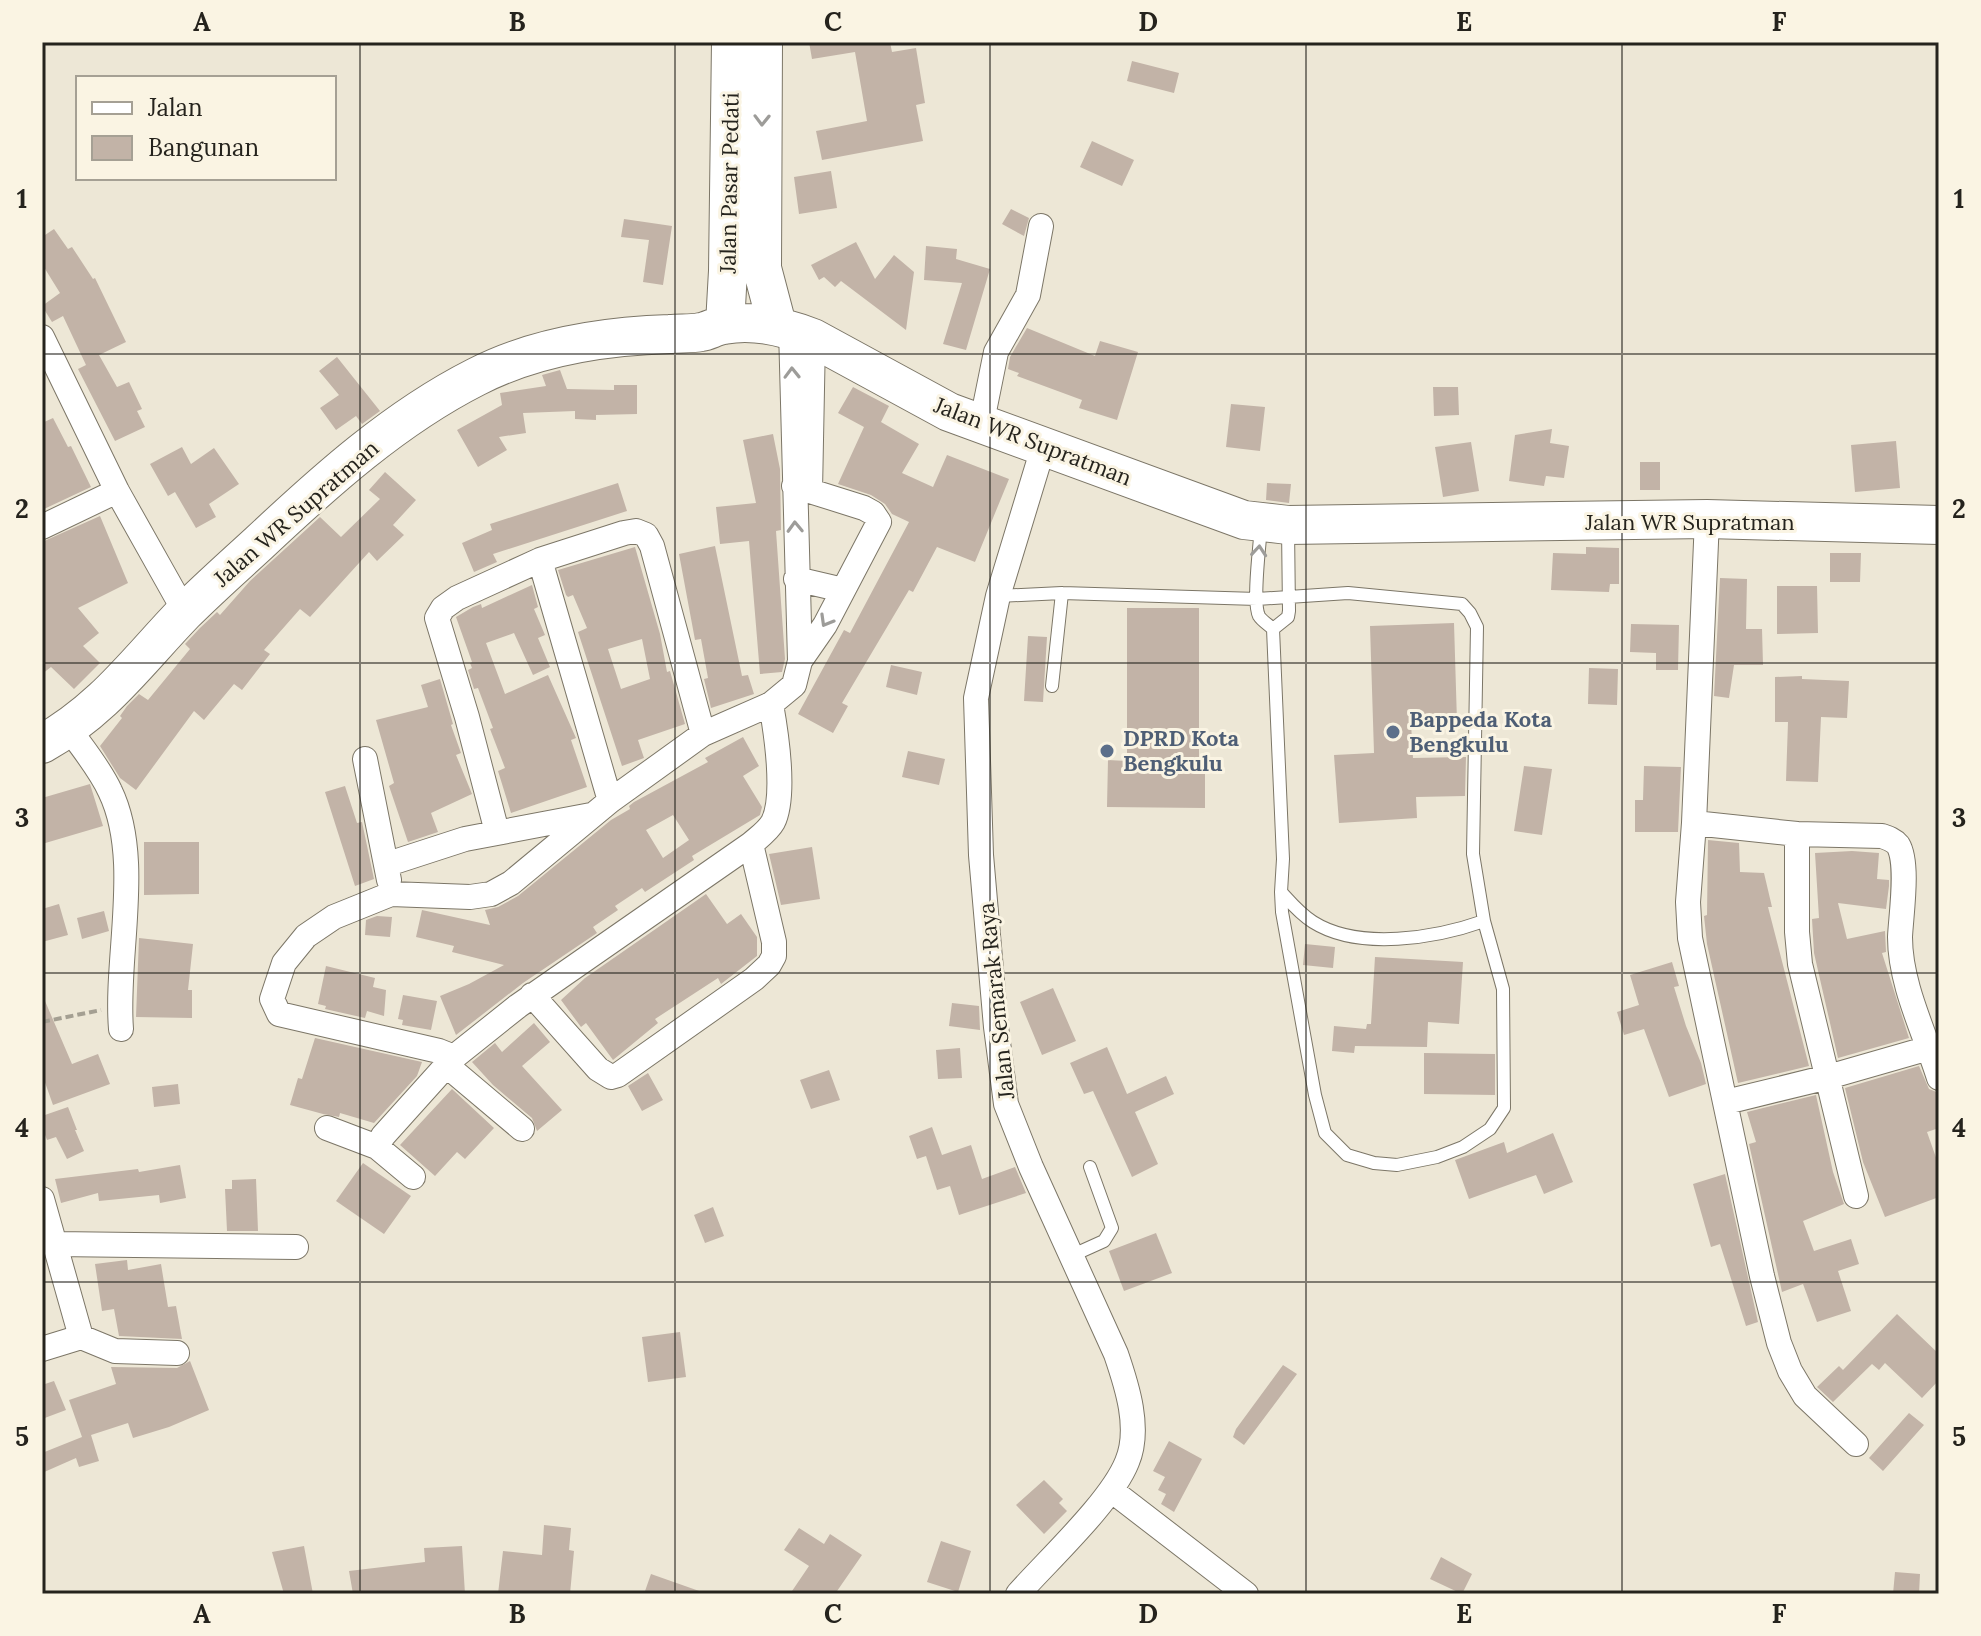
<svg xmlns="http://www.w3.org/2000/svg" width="1981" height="1636" viewBox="0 0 1981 1636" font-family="Lora,serif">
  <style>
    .building { fill: #c2b3a7; fill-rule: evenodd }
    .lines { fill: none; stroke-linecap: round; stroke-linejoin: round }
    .service-casing { stroke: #7c7667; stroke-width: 14 }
    .minor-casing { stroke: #7c7667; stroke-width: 26 }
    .trunk-casing { stroke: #7c7667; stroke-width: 40 }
    .path { stroke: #a49f92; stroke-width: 4; stroke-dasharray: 8 4; stroke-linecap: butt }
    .service { stroke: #fff; stroke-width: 12 }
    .minor { stroke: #fff; stroke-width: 24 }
    .trunk { stroke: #fff; stroke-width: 38 }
    .oneway { stroke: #9d9c99 }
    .grid { fill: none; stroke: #25231d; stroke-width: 2; stroke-opacity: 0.55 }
    .service-dot { fill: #5c6f8a; stroke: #faf4e3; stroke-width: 3 }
    .labels { text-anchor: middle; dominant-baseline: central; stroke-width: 6; stroke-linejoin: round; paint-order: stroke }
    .street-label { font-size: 22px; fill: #25231d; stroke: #faf4e3 }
    .service-label { font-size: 22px; font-weight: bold; fill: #4e5e75; stroke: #faf4e3; text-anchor: start }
    .neatline { fill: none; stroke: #25231d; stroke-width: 3 }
    .grid-label { font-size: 26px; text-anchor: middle; font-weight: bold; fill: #25231d }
  </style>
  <rect width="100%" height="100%" fill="#ede7d6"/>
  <path class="building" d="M809 42H890L892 52 916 48 925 103 916 105 923 141 822 160 816 131 867 121 855 52 812 59Z
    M1132 61 1179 73 1174 93 1127 81Z
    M1092 141 1134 160 1122 186 1080 167Z
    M831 171 837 208 799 214 794 177Z
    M1011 209 1029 218 1024 236 1002 224Z
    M624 219 672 226 663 285 643 282 649 240 621 237Z
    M54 229 68 249 72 247 93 279 95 278 126 342 99 355 117 387 129 382 142 409 137 411 145 427 115 441 78 369 86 365 63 316 52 322 42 306 60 293 42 264V237Z
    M856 242 875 279 894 255 914 272 906 330 841 281 835 287 824 277 819 280 811 265Z
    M926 246 957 249 956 259 990 269 966 350 943 344 962 283 924 280Z
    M1027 328 1095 356 1100 341 1138 352 1117 420 1079 408 1082 400 1017 376 1019 373 1008 369 1010 357Z
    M337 357 380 411 362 424 356 416 336 430 320 408 339 395 319 371Z
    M560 370 567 389 614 390V385H637V414L596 415V420L575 419V411L523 413 526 433 499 437 507 450 478 467 457 430 502 405 500 393 546 386 542 375Z
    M853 387 889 406 881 422 919 444 902 473 933 487 947 455 1009 479 975 562 937 547 913 592 909 590 842 703 848 706 833 733 798 714 844 630 850 633 909 522 892 514 885 504 871 495 838 484 864 427 838 413Z
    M1433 387H1458L1459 415 1434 416Z
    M1231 404 1265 407 1260 451 1226 447Z
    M53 418 68 447 71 446 91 487 44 509 42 504V423Z
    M1552 429 1550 443 1569 446 1564 478 1546 476 1544 486 1509 481 1515 435Z
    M773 434 780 469 781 530 776 531 785 659 782 672 760 674 749 541 720 544 716 507 756 503 743 440Z
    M1896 441 1900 488 1855 492 1851 445Z
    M1471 442 1479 491 1443 497 1435 447Z
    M182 447 191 464 214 448 239 484 209 504 216 517 196 528 175 492 168 496 150 464Z
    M1640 462H1660V490H1640Z
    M385 472 416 500 393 525 404 535 377 561 369 552 310 617 300 609 264 650 270 654 242 690 234 684 204 720 194 711 136 790 120 778 100 746 122 718 120 716 127 706 139 694 148 700 190 649 185 644 200 628 217 612 220 615 250 581 320 517 341 537 380 499 369 490Z
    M618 483 627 511 493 554 497 562 474 572 462 543 492 530 490 524Z
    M1267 483 1291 484 1289 503 1266 500Z
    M100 516 128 583 78 608 99 633 83 646 100 663 74 689 51 667 42 674V542Z
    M715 546 742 676 748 675 754 694 711 708 704 679 708 678 701 639 695 640 679 554Z
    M635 547 660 634 667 672 670 671 685 724 638 740 644 758 622 766 578 632 587 628 573 595 568 597 566 595 558 570ZM642 639 650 679 621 689 608 649Z
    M1586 547 1619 548V584H1610L1609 592 1551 590 1553 553 1586 554Z
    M1830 553H1861L1860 582H1830Z
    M1720 578 1747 579 1746 629H1762L1763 665H1734L1729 698 1714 696Z
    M532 585 538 607 534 609 545 635 538 638 550 667 533 675 514 633 486 643 505 694 548 675 576 738 571 740 587 787 511 813 498 771 505 768 490 729 493 728 478 688 474 689 468 670 472 668 470 663 472 662 456 617 473 607 481 604 482 608Z
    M1777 586H1817L1818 633 1777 634Z
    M1127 608H1199V762H1205V808L1107 807 1108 760 1127 761Z
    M1454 623 1457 722 1411 723 1413 758 1466 757 1465 796 1416 797 1417 818 1339 823 1334 755 1374 753 1370 626Z
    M1631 624 1679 625 1678 670H1656V653L1630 652Z
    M1028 636 1047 637 1043 702 1024 701Z
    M891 665 922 672 917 695 886 687Z
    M1589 668 1618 669 1617 705 1588 704Z
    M1802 676V679L1849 681 1847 718 1821 717 1818 782 1786 781 1788 722H1775V677Z
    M440 679 453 724 451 725 461 753 456 755 472 794 431 813 438 832 408 842 389 786 394 783 376 720 428 707 421 685Z
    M743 737 759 766 743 776 762 807 760 815 692 856 694 860 645 892 642 888 615 906 618 910 593 927 597 933 523 983 456 1035 440 996 469 984 504 965 452 952 454 946 416 937 422 910 490 925 485 910 498 907 518 896 611 820 630 809 629 806 634 802 708 762 705 758ZM673 815 689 840 663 858 646 830Z
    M908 751 945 759 939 785 902 777Z
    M1524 766 1552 769 1542 835 1514 831Z
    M1644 766 1681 767 1678 832H1635V800H1643Z
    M90 784 103 826 42 844V798Z
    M345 786 357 823 362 822 374 879 355 886 325 792Z
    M1708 840 1739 843 1740 872 1764 873 1772 907H1768L1809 1066 1738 1083 1707 944 1704 916 1707 915Z
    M144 842H199V894L144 895Z
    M812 847 820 899 781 905 769 854Z
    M1852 851 1879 853 1877 879 1889 880V886L1886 909 1838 903 1847 939 1885 931 1886 952 1882 953 1909 1038 1838 1058 1814 953 1812 919 1819 918 1815 853Z
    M706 894 727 924 741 914 757 937V956L721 984 718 978 655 1019 658 1023 613 1060 586 1023 581 1027 561 1000 585 978Z
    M59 904 68 935 42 942V909Z
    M104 911 109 931 82 939 77 918Z
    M377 916 392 917 390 937 365 935 366 920Z
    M139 938 193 944 188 990H192V1018L136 1017Z
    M1305 944 1335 947 1333 968 1303 965Z
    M1375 957 1463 962 1459 1024 1428 1022 1427 1047 1355 1046 1354 1053 1332 1051 1334 1026 1366 1029 1367 1024H1371Z
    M1672 962 1679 986 1674 987 1686 1026 1701 1063 1706 1084 1669 1097 1644 1029 1624 1035 1617 1012 1639 1005 1630 975Z
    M326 966 375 978 373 987 386 990 384 1016 367 1011 365 1018 325 1009 326 1006 318 1004Z
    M1053 988 1076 1041 1042 1055 1020 1002Z
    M42 994 72 1064 98 1054 110 1084 53 1105 42 1074Z
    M403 995 437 1001 431 1030 402 1025 403 1020 398 1019Z
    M952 1003 979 1006 980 1030 949 1026Z
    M534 1023 550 1042 522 1066 562 1110 537 1131 532 1118 493 1085 472 1062 495 1043 502 1052Z
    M315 1038 422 1062 417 1076 374 1123 340 1113 339 1117 323 1114 290 1105 298 1078 302 1079Z
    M1107 1047 1127 1094 1166 1076 1174 1094 1135 1112 1158 1164 1132 1177 1093 1091 1084 1094 1070 1063Z
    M960 1048 962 1078 938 1079 936 1050Z
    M1424 1053 1495 1054V1095L1424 1094Z
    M1919 1066 1929 1089 1939 1093V1128L1927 1132 1939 1166V1197L1885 1217 1863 1162 1845 1088Z
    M829 1070 840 1100 811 1109 800 1080Z
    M648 1073 663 1100 642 1111 628 1086Z
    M178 1084 180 1104 154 1107 152 1087Z
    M452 1089 494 1128 465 1159 457 1152 435 1176 400 1145Z
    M1816 1095 1833 1172 1844 1204 1803 1221 1814 1251 1851 1239 1859 1264 1838 1271 1851 1311 1817 1322 1803 1284 1782 1292 1749 1144 1756 1142 1747 1112Z
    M68 1107 77 1130H75L84 1151 67 1159 56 1137 47 1140 42 1127V1116Z
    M932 1127 942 1155 971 1145 982 1179 1015 1167 1026 1193 959 1215 950 1186 937 1190 926 1156 917 1159 909 1136Z
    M1553 1133 1573 1182 1544 1194 1536 1175 1469 1199 1455 1160 1504 1142 1507 1153Z
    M363 1163 411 1196 384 1234 336 1201Z
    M180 1165 186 1198 160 1203 159 1195 99 1201 98 1193 61 1203 55 1179 138 1169 139 1172Z
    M1725 1174 1758 1322 1746 1326 1720 1244 1711 1247 1693 1184Z
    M256 1179 258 1231H227L225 1189H232V1180Z
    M713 1207 724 1236 705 1243 694 1215Z
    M1156 1233 1172 1273 1124 1291 1109 1251Z
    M127 1260 128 1270 161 1264 168 1307 176 1306 182 1339 119 1336 114 1309 102 1311 95 1264Z
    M1897 1314 1939 1354V1380L1922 1398 1885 1363 1879 1370 1872 1364 1833 1402 1817 1387 1839 1366 1843 1370Z
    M680 1332 686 1377 648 1382 642 1337Z
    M190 1361 209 1410 169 1427 133 1438 128 1423 91 1435 99 1461 79 1467 76 1458 42 1473V1453L82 1437 69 1400 116 1384 111 1367 177 1368Z
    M1283 1365 1297 1374 1244 1445 1233 1437 1236 1429Z
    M54 1381 66 1410 42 1419V1385Z
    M1909 1413 1924 1425 1883 1471 1869 1458Z
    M1169 1441 1202 1459 1174 1512 1161 1504 1166 1494 1158 1490 1165 1477 1153 1471Z
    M1044 1480 1063 1499 1059 1503 1067 1511 1044 1534 1016 1505Z
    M544 1525 571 1528 569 1550 574 1551 570 1594H498L503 1551 542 1555Z
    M799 1528 824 1544 830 1534 862 1555 835 1594H790L809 1566 784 1550Z
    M941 1541 971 1551 958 1592 927 1582Z
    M304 1546 313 1594H284L272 1552Z
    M462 1546 465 1594H353L349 1571 425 1562 424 1548Z
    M1441 1557 1472 1574 1462 1594 1430 1579Z
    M1895 1572 1920 1574 1919 1594H1893Z
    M651 1574 702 1592 701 1594H644Z"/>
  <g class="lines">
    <defs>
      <path id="service" d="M998 596 1062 593 1257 599 1348 593 1462 604 1470 613 1477 627 1473 854 1484 921C1436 938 1359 951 1313 922 1300 914 1291 903 1281 892L1283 859 1273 629C1269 625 1262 621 1259 616 1252 602 1260 544 1261 526
        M1273 629 1288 617 1289 611 1288 528
        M1052 686 1062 593
        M1281 892 1282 912 1315 1095 1325 1133 1347 1155 1374 1163 1397 1165 1437 1157 1463 1147 1490 1129 1504 1108 1503 989 1484 921
        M1073 1255 1104 1241 1112 1228 1090 1167"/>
      <path id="minor" d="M42 337 117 491 185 612
        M981 426 996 352 1028 295 1041 226
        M794 486 864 508 873 513 879 522 825 625 800 661
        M810 491 813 338
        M1707 519 1694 823 1797 834V932L1800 964 1856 1196
        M42 527 117 491
        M540 560 610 801
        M796 579 843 590
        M69 729C83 749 100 769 110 791 143 859 115 956 121 1029
        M365 759 389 880
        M1694 823 1688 902 1690 938 1762 1276 1779 1343 1790 1371 1805 1396 1856 1444
        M497 832 467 717 437 618 443 608 457 598 540 560 624 533 636 531 646 535 652 546 703 734
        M1797 834 1882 836C1888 838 1894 840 1898 845 1909 863 1901 915 1900 937 1900 985 1925 1033 1939 1078
        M388 864 465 839 591 815
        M532 995 598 1069 611 1077 618 1075 754 979 769 965 774 956V942L751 844
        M454 1057 518 1006 751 844C759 837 768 831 773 822 786 796 776 732 771 704
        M446 1065 522 1129
        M1726 1102 1828 1077 1929 1048
        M327 1128 377 1147 413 1177
        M377 1147 383 1136 454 1057 439 1051 279 1014 272 999 284 963 306 936 334 917 391 894 470 897 491 894 511 883 610 801 703 734 771 704 794 685 800 661 791 329
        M42 1199 81 1337 115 1351 177 1353
        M55 1244 296 1247
        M42 1349 81 1337
        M1111 1490 1246 1594
        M1018 1594C1048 1560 1111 1502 1127 1462 1141 1429 1127 1386 1116 1354L1031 1167 1006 1104 996 1027 981 855 976 698 998 596 1043 448"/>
      <path id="trunk" d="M763 42 762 268 777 325
        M725 324 728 271 731 42
        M42 744C104 709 136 663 184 613 208 589 234 566 259 543 325 481 395 418 476 377 534 347 606 336 670 334 680 333 691 334 701 332 708 331 716 326 724 325 753 319 785 327 813 338L949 412 1244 520 1288 525 1707 519 1939 525"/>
    </defs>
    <use href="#service" class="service-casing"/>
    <use href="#minor" class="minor-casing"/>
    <use href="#trunk" class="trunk-casing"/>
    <path class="path" d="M42 1022 101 1010"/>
    <use href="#service" class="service"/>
    <use href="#minor" class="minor"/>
    <use href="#trunk" class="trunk"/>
  </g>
  <defs><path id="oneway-chevron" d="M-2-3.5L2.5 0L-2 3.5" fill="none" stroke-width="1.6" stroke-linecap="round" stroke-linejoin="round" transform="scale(2)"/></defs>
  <g class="oneway">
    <use href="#oneway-chevron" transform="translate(762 120) rotate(91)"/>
    <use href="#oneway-chevron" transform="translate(792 373) rotate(-91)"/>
    <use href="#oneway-chevron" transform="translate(795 527) rotate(-92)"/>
    <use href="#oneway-chevron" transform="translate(1259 551) rotate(-85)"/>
    <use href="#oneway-chevron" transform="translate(826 621) rotate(120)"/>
  </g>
  <path class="grid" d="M360 42V1594M675 42V1594M990 42V1594M1306 42V1594M1622 42V1594M42 354H1939M42 663H1939M42 973H1939M42 1282H1939"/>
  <g class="service-dot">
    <circle cx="1393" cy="732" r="8"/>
    <circle cx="1107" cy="751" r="8"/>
  </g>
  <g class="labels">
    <g class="street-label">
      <text transform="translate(729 183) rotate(-89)">Jalan Pasar Pedati</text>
      <text transform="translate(1033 441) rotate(21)">Jalan WR Supratman</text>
      <text transform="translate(296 513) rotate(-41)">Jalan WR Supratman</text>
      <text x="1690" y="522">Jalan WR Supratman</text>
      <text transform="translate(996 1001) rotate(-96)">Jalan Semarak Raya</text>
    </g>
    <g class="service-label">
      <text x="1409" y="719">Bappeda Kota<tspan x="1409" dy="25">Bengkulu</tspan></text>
      <text x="1123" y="738">DPRD Kota<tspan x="1123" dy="25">Bengkulu</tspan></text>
    </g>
  </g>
  <rect width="1981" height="1636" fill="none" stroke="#faf4e3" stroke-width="88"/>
  <rect x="76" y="76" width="260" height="104" fill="#faf4e3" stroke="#a5a094" stroke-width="2"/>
  <rect x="92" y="102" width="40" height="12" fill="#ffffff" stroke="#a5a094" stroke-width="2"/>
  <text x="148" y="116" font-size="24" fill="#25231d">Jalan</text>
  <rect x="92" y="136" width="40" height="24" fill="#c2b3a7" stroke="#a5a094" stroke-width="2"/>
  <text x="148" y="156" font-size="24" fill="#25231d">Bangunan</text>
  <rect x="44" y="44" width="1893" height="1548" class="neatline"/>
  <g class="grid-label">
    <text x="202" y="31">A</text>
    <text x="517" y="31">B</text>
    <text x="833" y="31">C</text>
    <text x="1148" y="31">D</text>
    <text x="1464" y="31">E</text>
    <text x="1779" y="31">F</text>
    <text x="22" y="208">1</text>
    <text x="1959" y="208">1</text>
    <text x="22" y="518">2</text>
    <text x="1959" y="518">2</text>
    <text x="22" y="827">3</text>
    <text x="1959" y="827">3</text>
    <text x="22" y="1137">4</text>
    <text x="1959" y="1137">4</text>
    <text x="22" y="1446">5</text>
    <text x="1959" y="1446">5</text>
    <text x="202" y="1623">A</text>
    <text x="517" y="1623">B</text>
    <text x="833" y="1623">C</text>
    <text x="1148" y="1623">D</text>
    <text x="1464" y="1623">E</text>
    <text x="1779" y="1623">F</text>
  </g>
</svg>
